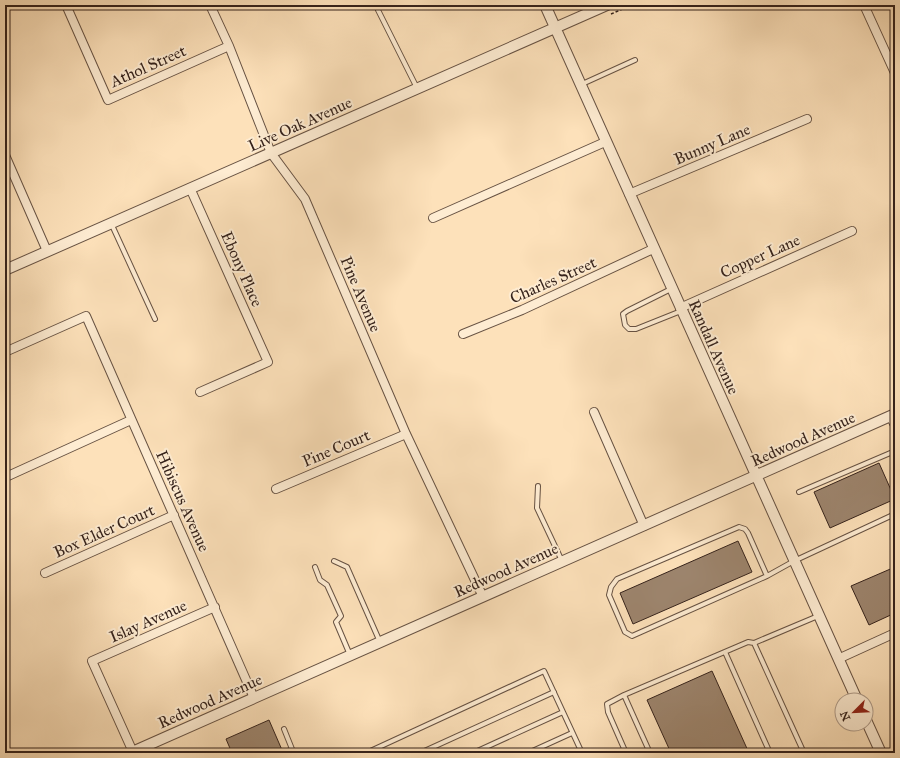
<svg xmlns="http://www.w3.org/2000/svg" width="900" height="758" viewBox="0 0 900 758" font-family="'IM FELL Great Primer',serif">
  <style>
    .building { fill: #9d856e; stroke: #35221b }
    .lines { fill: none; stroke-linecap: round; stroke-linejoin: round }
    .service-casing { stroke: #675243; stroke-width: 6 }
    .minor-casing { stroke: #675243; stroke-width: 10 }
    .tertiary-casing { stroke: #675243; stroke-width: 12 }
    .path { stroke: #35221b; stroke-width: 1.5; stroke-dasharray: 3 2; stroke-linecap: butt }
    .service { stroke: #feecd2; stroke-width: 4 }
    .minor { stroke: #feecd2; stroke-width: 8 }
    .tertiary { stroke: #feecd2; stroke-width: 10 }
    .labels { text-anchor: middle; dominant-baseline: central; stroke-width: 4; stroke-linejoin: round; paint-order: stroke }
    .street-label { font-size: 16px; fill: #35221b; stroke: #feecd2 }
  </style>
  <rect width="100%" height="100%" fill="#fde1ba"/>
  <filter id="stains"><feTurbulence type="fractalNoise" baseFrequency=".005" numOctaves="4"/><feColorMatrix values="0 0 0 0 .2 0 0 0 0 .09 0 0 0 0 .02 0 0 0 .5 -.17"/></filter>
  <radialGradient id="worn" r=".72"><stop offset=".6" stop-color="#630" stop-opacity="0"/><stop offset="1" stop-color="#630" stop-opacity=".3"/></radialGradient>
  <path class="building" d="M879 463 895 499 830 528 814 492Z
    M738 541 752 572 633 624 620 593Z
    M895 567V613L869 625 851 586Z
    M712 671 749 753H671L647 700Z
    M269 720 282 750 274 753H232L226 739Z"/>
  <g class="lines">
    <defs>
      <path id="service" d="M378 10 417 88
        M580 85 635 60
        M111 223 155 319
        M671 289 627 311 623 314 625 325 629 329H636L681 311
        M889 418 895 430
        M538 486 537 508 562 561
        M799 492 895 451
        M334 561 347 567 380 642
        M315 567 320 580 327 585 341 616 336 622 350 655
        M767 576 748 533 745 529 739 527 617 579 611 587 609 595 625 632 632 636 767 576 794 561 895 514
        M754 643 818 616
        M725 652 770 753
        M624 695 607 704 608 712 626 753
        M284 753 292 749 284 729
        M366 753 544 671 582 753
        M420 753 554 692
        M473 753 563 712
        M528 753 572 733
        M650 753 624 695 748 642 754 643 804 753"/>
      <path id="minor" d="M66 5 108 100 229 46
        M210 5 229 46 271 153 305 199 406 434 483 597
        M864 5 895 73
        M5 155 47 251
        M190 188 268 362 200 392
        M629 194 807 119
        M433 218 605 142
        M680 308 852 231
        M463 334 522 310 653 249
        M5 352 86 316 254 698
        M594 412 644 526
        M8 476 131 420
        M276 489 406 434
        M45 573 174 515
        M838 659 895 633
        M133 752 92 661 215 607"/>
      <path id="tertiary" d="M545 5 857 700
        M5 270 607 5
        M866 720 881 753
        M130 753 895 414"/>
    </defs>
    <use href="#service" class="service-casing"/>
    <use href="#minor" class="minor-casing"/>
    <use href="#tertiary" class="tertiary-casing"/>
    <path class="path" d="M611 14 632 5"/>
    <use href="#service" class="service"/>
    <use href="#minor" class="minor"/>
    <use href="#tertiary" class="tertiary"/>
  </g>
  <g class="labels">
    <g class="street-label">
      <text transform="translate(148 66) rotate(-24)">Athol Street</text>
      <text transform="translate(300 124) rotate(-24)">Live Oak Avenue</text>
      <text transform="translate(712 144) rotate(-23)">Bunny Lane</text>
      <text transform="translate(760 256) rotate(-24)">Copper Lane</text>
      <text transform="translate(242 269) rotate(66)">Ebony Place</text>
      <text transform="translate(553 280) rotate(-24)">Charles Street</text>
      <text transform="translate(361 294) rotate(67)">Pine Avenue</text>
      <text transform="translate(714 347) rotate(66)">Randall Avenue</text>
      <text transform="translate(803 439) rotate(-24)">Redwood Avenue</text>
      <text transform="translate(336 448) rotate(-23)">Pine Court</text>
      <text transform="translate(183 501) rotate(66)">Hibiscus Avenue</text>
      <text transform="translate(104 531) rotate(-24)">Box Elder Court</text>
      <text transform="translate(506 570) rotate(-24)">Redwood Avenue</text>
      <text transform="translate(148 621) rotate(-24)">Islay Avenue</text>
      <text transform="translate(210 701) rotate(-24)">Redwood Avenue</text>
    </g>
  </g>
  <rect width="900" height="758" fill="none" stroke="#fde1ba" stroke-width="20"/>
  <rect x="6" y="6" width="888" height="746" fill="none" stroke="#35221b" stroke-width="2"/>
  <rect x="10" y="10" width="880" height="738" fill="none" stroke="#35221b"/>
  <g transform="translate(854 712) rotate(246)"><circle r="19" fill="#feecd2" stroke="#ae9b89"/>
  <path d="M0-3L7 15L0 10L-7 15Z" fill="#8f2418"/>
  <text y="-6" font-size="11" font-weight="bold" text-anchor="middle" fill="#35221b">N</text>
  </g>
  <rect width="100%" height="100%" filter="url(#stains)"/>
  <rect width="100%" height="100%" fill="url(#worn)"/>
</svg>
